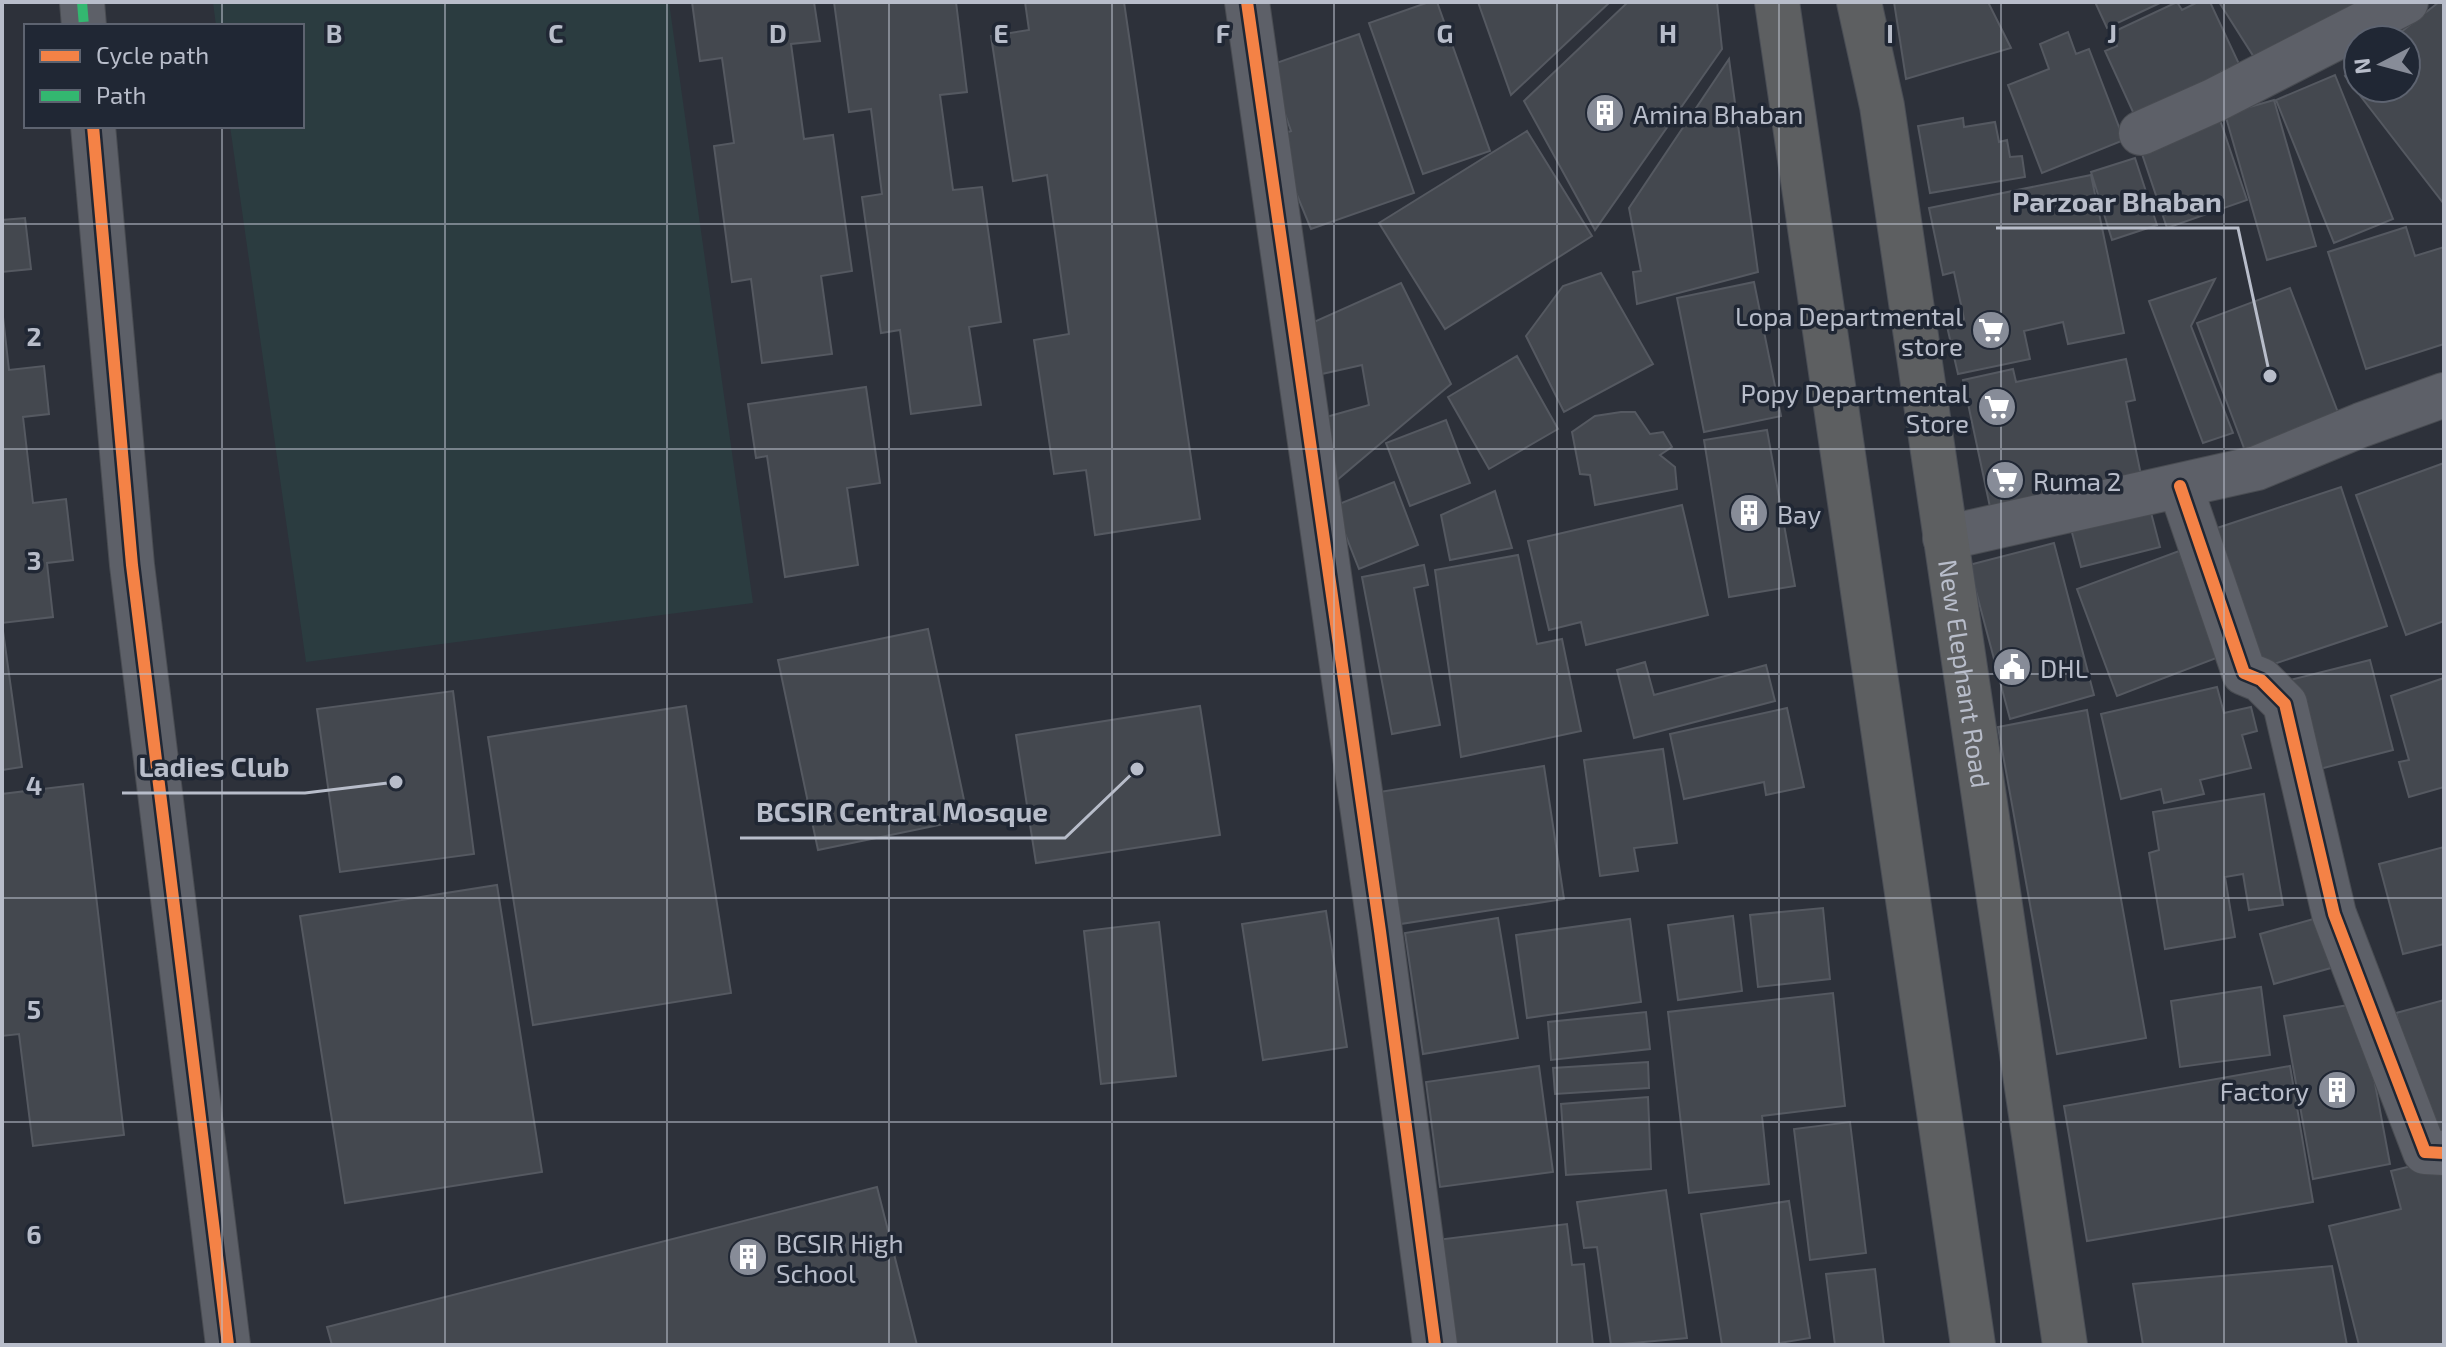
<svg xmlns="http://www.w3.org/2000/svg" width="2446" height="1347" viewBox="0 0 2446 1347" font-family="'Exo 2',sans-serif">
  <style>
    .green { fill: #2b3c40 }
    .building { fill: #44484f; stroke: #555961; stroke-width: 2 }
    .lines { fill: none; stroke-linecap: round; stroke-linejoin: round }
    .minor-casing { stroke: #494c52; stroke-width: 46 }
    .highway-casing { stroke: #494d55; stroke-width: 46 }
    .minor { stroke: #5d6068; stroke-width: 44 }
    .highway { stroke: #5d5f61; stroke-width: 44 }
    .quiet { stroke: #33b770; stroke-width: 10; stroke-dasharray: 20 10; stroke-linecap: butt }
    .cycleway-casing { stroke: #202734; stroke-width: 17 }
    .cycleway { stroke: #f48246; stroke-width: 12 }
    .grid { fill: none; stroke: #b8bdca; stroke-width: 2; stroke-opacity: 0.55 }
    .labels { text-anchor: middle; dominant-baseline: central; stroke-width: 7; stroke-linejoin: round; paint-order: stroke }
    .poi-label { font-size: 26px; fill: #b8bdca; stroke: #202734; text-anchor: start }
    .street-label { font-size: 26px; fill: #b8bdca; stroke: #202734 }
    .grid-label { font-size: 26px; text-anchor: middle; font-weight: bold; fill: #b8bdca; stroke: #202734; stroke-width: 7; stroke-linejoin: round; paint-order: stroke }
    .leader { fill: none; stroke: #b8bdca; stroke-width: 3 }
    .callout-dot { fill: #b8bdca; stroke: #202734; stroke-width: 3 }
    .callout-label { font-size: 28px; text-anchor: middle; font-weight: bold; fill: #b8bdca; stroke: #202734; stroke-width: 7; stroke-linejoin: round; paint-order: stroke }
  </style>
  <rect width="100%" height="100%" fill="#2d313a"/>
  <path class="green" d="M213 2H669L753 603 306 662 230 126H302V26H216Z"/>
  <path class="building" d="M692 2H814L820 41 791 44 804 139 833 135 852 271 821 276 832 354 762 363 751 279 732 282 714 146 734 143 722 58 700 61Z
    M834 2H956L967 92 940 95 953 190 982 187 1001 322 969 327 981 405 911 414 900 330 881 333 862 197 882 194 871 109 849 112Z
    M1025 2H1124L1200 519 1095 535 1086 470 1054 474 1034 340 1069 334 1047 175 1013 181 991 36 1029 30Z
    M1429 2H1437L1490 151 1423 174 1369 23Z
    M1478 2H1610L1511 95Z
    M1628 2H1717L1722 49 1595 230 1524 101Z
    M1894 2H1988L2011 48 1906 79Z
    M2095 2H2162L2107 28Z
    M2177 2 2182 10 2198 2H2210L2239 64 2221 72 2225 82 2138 123 2105 51 2117 46 2111 33Z
    M2219 2H2358L2259 65Z
    M2439 2H2444V204L2345 76 2358 66V88H2406V40H2391Z
    M2068 32 2076 54 2089 49 2124 140 2042 173 2008 85 2049 69 2040 44Z
    M1359 34 1414 193 1311 229 1273 137 1291 131 1268 66Z
    M1729 59 1758 272 1637 304 1633 272 1641 271 1629 208Z
    M2335 75 2393 219 2334 243 2276 100Z
    M2274 100 2316 246 2267 260 2225 114Z
    M2216 108 2247 200 2167 228 2136 136Z
    M1963 118 1964 127 1995 122 1999 142 2007 140 2010 157 2022 156 2025 177 1930 193 1918 126Z
    M1527 131 1592 236 1445 329 1379 223Z
    M2135 158 2157 225 2112 240 2091 172Z
    M2091 175 2124 333 2068 344 2063 322 2024 331 2030 359 1958 374 1946 322 1964 319 1954 272 1943 275 1929 208Z
    M25 218 31 269 2 272V220Z
    M2406 227 2415 256 2444 247V344L2366 369 2328 252Z
    M1601 273 1653 364 1564 412 1526 336 1563 286Z
    M2215 279 2191 326 2233 433 2203 443 2149 301Z
    M1754 282 1781 416 1704 432 1677 298Z
    M1401 283 1451 384 1330 486 1319 419 1369 405 1362 365 1313 376 1307 325Z
    M2290 288 2344 428 2250 464 2197 323Z
    M2 308 9 370 44 366 49 414 23 417 33 503 66 499 73 560 47 563 53 617 2 623Z
    M1517 356 1558 429 1489 469 1448 397Z
    M2126 359 2135 400 2126 402 2141 475 1990 507 1963 380 2013 369 2016 382Z
    M866 387 880 483 847 488 858 565 785 577 767 456 756 458 748 404Z
    M1621 412H1635L1650 434 1663 432 1672 447 1660 455 1675 467 1677 489 1595 505 1590 475 1580 474 1572 432 1595 416Z
    M1446 420 1470 483 1410 506 1386 443Z
    M1767 430 1795 586 1729 597 1704 440Z
    M2444 463V621L2406 635 2356 495Z
    M1394 482 1418 545 1359 569 1334 506Z
    M2341 487 2387 626 2253 671 2208 531Z
    M1495 491 1512 548 1450 560 1441 515Z
    M1682 505 1708 615 1586 645 1581 622 1549 630 1528 541Z
    M2149 505 2160 547 2081 567 2070 525Z
    M2054 543 2094 695 2010 719 1969 565Z
    M2179 551 2219 657 2117 696 2077 589Z
    M1518 555 1537 644 1562 639 1581 731 1461 757 1435 570Z
    M1424 565 1428 585 1414 588 1440 725 1392 734 1362 577Z
    M928 629 968 819 818 850 778 660Z
    M3 631 22 767 2 770V632Z
    M2370 660 2393 750 2308 772 2286 681Z
    M1645 662 1654 695 1766 665 1775 701 1634 738 1617 670Z
    M2444 678V787L2409 797 2399 762 2409 760 2391 696Z
    M2217 687 2224 713 2251 707 2257 731 2242 735 2251 768 2200 780 2204 794 2164 803 2161 789 2121 799 2101 714Z
    M453 691 474 854 340 872 317 709Z
    M686 706 731 993 533 1025 488 737Z
    M1200 706 1220 835 1036 863 1016 735Z
    M1787 708 1804 787 1766 795 1764 782 1684 799 1670 734Z
    M2087 710 2146 1038 2057 1054 1998 727Z
    M1663 749 1677 843 1634 848 1638 871 1600 876 1584 760Z
    M1544 766 1564 899 1394 925 1373 793Z
    M83 784 124 1135 33 1146 19 1034 2 1036V794Z
    M2264 794 2283 905 2249 910 2243 874 2225 877 2235 937 2165 949 2149 853 2159 850 2153 812Z
    M2444 847V944L2403 954 2379 864Z
    M497 885 542 1172 345 1203 300 916Z
    M1823 908 1830 979 1758 987 1750 915Z
    M1326 911 1347 1047 1263 1060 1242 924Z
    M1733 916 1742 991 1678 1000 1668 925Z
    M1498 918 1518 1038 1423 1054 1405 933Z
    M2317 918 2331 968 2274 984 2260 934Z
    M1630 919 1641 1002 1527 1018 1516 935Z
    M1159 922 1176 1076 1101 1084 1084 931Z
    M2261 987 2270 1055 2180 1067 2171 1001Z
    M1833 993 1845 1106 1762 1116 1769 1184 1689 1193 1668 1012Z
    M2444 1000V1147L2433 1150 2396 1013Z
    M2360 1003 2390 1164 2313 1179 2284 1016Z
    M1646 1012 1650 1049 1551 1060 1548 1022Z
    M1648 1062 1649 1088 1555 1094 1553 1068Z
    M1539 1066 1553 1172 1440 1187 1426 1082Z
    M2290 1066 2313 1202 2087 1241 2064 1106Z
    M1648 1097 1651 1169 1566 1175 1561 1104Z
    M1850 1122 1866 1253 1810 1260 1794 1129Z
    M2444 1158V1345H2359L2329 1226 2401 1209 2391 1171Z
    M877 1187 917 1345H332L327 1327Z
    M1666 1190 1687 1338 1611 1345 1597 1247 1584 1248 1577 1202Z
    M1789 1201 1810 1338 1768 1345H1722L1701 1214Z
    M1567 1224 1572 1265 1584 1264 1593 1345H1448L1436 1240Z
    M2332 1266 2347 1345H2143L2133 1284Z
    M1875 1269 1884 1345H1835L1826 1274Z"/>
  <g class="lines">
    <defs>
      <path id="minor" d="M82 2 84 26
        M1247 2 1380 931 1435 1345
        M93 126 132 565 228 1345
        M2141 133 2215 100 2406 2
        M2180 486 2244 673 2261 680 2285 704 2334 914 2425 1152 2444 1153
        M1945 538 2257 468 2361 425 2444 395"/>
      <g id="highway">
        <path d="M1777 2 1973 1345"/>
        <path id="s1" d="M1859 2 1882 106 2065 1345"/>
      </g>
    </defs>
    <use href="#minor" class="minor-casing"/>
    <use href="#highway" class="highway-casing"/>
    <use href="#minor" class="minor"/>
    <use href="#highway" class="highway"/>
    <path class="quiet" d="M82 2 84 26"/>
    <defs>
      <path id="cycleway" d="M1247 2 1380 931 1435 1345
        M93 126 132 565 228 1345
        M2180 486 2244 673 2261 680 2285 704 2334 914 2425 1152 2444 1153"/>
    </defs>
    <use href="#cycleway" class="cycleway-casing"/>
    <use href="#cycleway" class="cycleway"/>
  </g>
  <path class="grid" d="M222 2V26M445 2V1345M667 2V1345M889 2V1345M1112 2V1345M1334 2V1345M1557 2V1345M1779 2V1345M2001 2V1345M2224 2V1345M222 126V1345M2 224H2444M2 449H2444M2 674H2444M2 898H2444M2 1122H2444"/>
  <defs>
    <symbol id="building-disc" viewBox="-11 -11 22 22"><circle r="9.5" fill="#878c98" stroke="#202734"/><path d="M-4-6H4V6H1V3H-1V6H-4ZM-2.5-4.3h1.7v1.8h-1.7ZM.8-4.3h1.7v1.8H.8ZM-2.5-1h1.7V.8h-1.7ZM.8-1h1.7V.8H.8Z" fill="#fff"/></symbol>
    <symbol id="supermarket-disc" viewBox="-11 -11 22 22"><circle r="9.5" fill="#878c98" stroke="#202734"/><path d="M-6-5.5h2.5l.6 2H6L4.5 2H-2.5L-4.4-4H-6ZM-1.5 3.2a1.3 1.3 0 1 0 .1 0ZM3 3.2a1.3 1.3 0 1 0 .1 0Z" fill="#fff"/></symbol>
    <symbol id="civic-disc" viewBox="-11 -11 22 22"><circle r="9.5" fill="#878c98" stroke="#202734"/><path d="M-.6-6.5H3V-4.5H.6V-3L4-1V1h2V6H-6V1h2V-1L-.6-3ZM-1.2 2.5V6h2.4V2.5Z" fill="#fff"/></symbol>
  </defs>
  <g fill-rule="evenodd">
    <use href="#building-disc" x="1583" y="91" width="44" height="44"/>
    <use href="#supermarket-disc" x="1969" y="308" width="44" height="44"/>
    <use href="#supermarket-disc" x="1975" y="385" width="44" height="44"/>
    <use href="#supermarket-disc" x="1983" y="458" width="44" height="44"/>
    <use href="#building-disc" x="1727" y="491" width="44" height="44"/>
    <use href="#civic-disc" x="1990" y="645" width="44" height="44"/>
    <use href="#building-disc" x="2315" y="1068" width="44" height="44"/>
    <use href="#building-disc" x="726" y="1235" width="44" height="44"/>
  </g>
  <g class="labels">
    <g class="poi-label">
      <text x="1633" y="113">Amina Bhaban</text>
      <text x="1963" y="315" text-anchor="end">Lopa Departmental<tspan x="1963" dy="30">store</tspan></text>
      <text x="1969" y="392" text-anchor="end">Popy Departmental<tspan x="1969" dy="30">Store</tspan></text>
      <text x="2033" y="480">Ruma 2</text>
      <text x="1777" y="513">Bay</text>
      <text x="2040" y="667">DHL</text>
      <text x="2309" y="1090" text-anchor="end">Factory</text>
      <text x="776" y="1242">BCSIR High<tspan x="776" dy="30">School</tspan></text>
    </g>
    <g class="street-label">
      <text stroke="none"><textPath href="#s1" startOffset="680">New Elephant Road</textPath></text>
    </g>
  </g>
  <g class="grid-label">
    <text x="334" y="43">B</text>
    <text x="556" y="43">C</text>
    <text x="778" y="43">D</text>
    <text x="1001" y="43">E</text>
    <text x="1223" y="43">F</text>
    <text x="1445" y="43">G</text>
    <text x="1668" y="43">H</text>
    <text x="1890" y="43">I</text>
    <text x="2112" y="43">J</text>
    <text x="34" y="346">2</text>
    <text x="34" y="570">3</text>
    <text x="34" y="795">4</text>
    <text x="34" y="1019">5</text>
    <text x="34" y="1244">6</text>
  </g>
  <path class="leader" d="M2270 376L2238 228H1996M396 782L305 793H122M1137 769L1065 838H740"/>
  <g class="callout-dot">
    <circle cx="2270" cy="376" r="8"/>
    <circle cx="396" cy="782" r="8"/>
    <circle cx="1137" cy="769" r="8"/>
  </g>
  <g class="callout-label">
    <text x="2117" y="212">Parzoar Bhaban</text>
    <text x="214" y="777">Ladies Club</text>
    <text x="902" y="822">BCSIR Central Mosque</text>
  </g>
  <rect width="2446" height="1347" fill="none" stroke="#b8bdca" stroke-width="8"/>
  <rect x="24" y="24" width="280" height="104" fill="#202734" stroke="#5d6370" stroke-width="2"/>
  <rect x="40" y="50" width="40" height="12" fill="#f48246" stroke="#5d6370" stroke-width="2"/>
  <text x="96" y="64" font-size="24" fill="#b8bdca">Cycle path</text>
  <rect x="40" y="90" width="40" height="12" fill="#33b770" stroke="#5d6370" stroke-width="2"/>
  <text x="96" y="104" font-size="24" fill="#b8bdca">Path</text>
  <g transform="translate(2382 64) rotate(264)"><circle r="38" fill="#202734" stroke="#5d6370" stroke-width="2"/>
  <path d="M0-6L14 30L0 20L-14 30Z" fill="#878c98"/>
  <text y="-12" font-size="22" font-weight="bold" text-anchor="middle" fill="#b8bdca">N</text>
  </g>
</svg>
